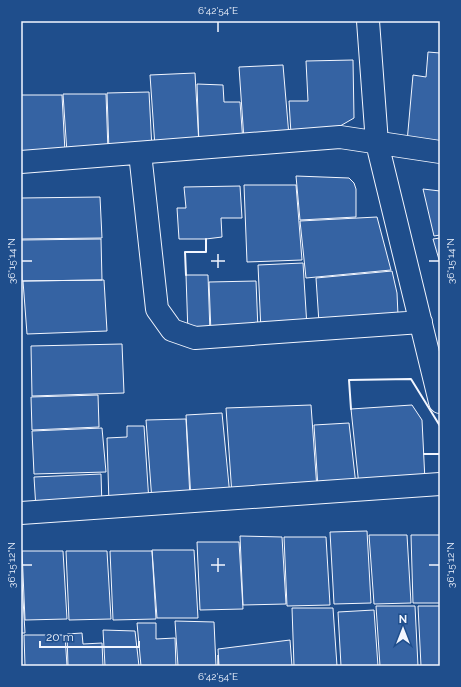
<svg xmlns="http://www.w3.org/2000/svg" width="461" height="687" viewBox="0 0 461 687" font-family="Raleway,sans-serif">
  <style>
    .building { fill: #3563a3; stroke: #f2f6ff }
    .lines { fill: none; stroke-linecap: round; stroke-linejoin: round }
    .minor-casing { stroke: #f2f6ff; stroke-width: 24 }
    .minor { stroke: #1f4e8c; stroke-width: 22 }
    .wall { stroke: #f2f6ff; stroke-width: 2 }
    .ticks { fill: none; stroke: #f2f6ff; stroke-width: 1.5 }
    .neatline { fill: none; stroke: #f2f6ff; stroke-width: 1.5 }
    .ticks-label { font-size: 10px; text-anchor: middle; fill: #f2f6ff }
  </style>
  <rect width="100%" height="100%" fill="#1f4e8c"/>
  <path class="building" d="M428 52 440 53V148L407 142 413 75 426 77Z
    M353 60 354 118 328 133 291 134 289 101H308L306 61Z
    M283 65 289 136 244 140 239 67Z
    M195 73 199 145 155 147 150 75Z
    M197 84 223 85 224 102H240L243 142 199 146Z
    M149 92 152 149 109 151 107 93Z
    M63 94H106L108 151 67 153Z
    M21 95H62L65 152 21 154Z
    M296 176 349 178 354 183 356 189V217L300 220Z
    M244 185H296L302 260 247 262Z
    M240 186 242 218H221L222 237 206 239H179L177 208H186L184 187Z
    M423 189 440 191V235L434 236Z
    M100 197 102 238 21 239V198Z
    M377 217 391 270 306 278 300 221Z
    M440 238V263L433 239Z
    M101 239 102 280 22 281 21 240Z
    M303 263 307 327 261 331 258 265Z
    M392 271 397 293 398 315 319 323 316 278Z
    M186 275H208L210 333 188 334Z
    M104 280 107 331 27 334 23 281Z
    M256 281 258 330 211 333 209 282Z
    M122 344 124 393 32 396 31 346Z
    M98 395 99 427 32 430 31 397Z
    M311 405 317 489 232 495 226 408Z
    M412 405 422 420 425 481 359 486 351 409Z
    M222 413 230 496 191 499 186 415Z
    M186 419 190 498 152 501 146 420Z
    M349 423 356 485 318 488 314 425Z
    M127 426H144L149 502 109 504 107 438 127 437Z
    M102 428 106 472 34 474 32 431Z
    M101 474 102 507 36 509 34 477Z
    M367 531 371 603 334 604 330 532Z
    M369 535H407L411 603 374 604Z
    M411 535H440V603H413Z
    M240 536 282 537 286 604 243 605Z
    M284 537H326L330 605 287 606Z
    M197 542H239L243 609 200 610Z
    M152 550H194L198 618H157Z
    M22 551H63L67 619 25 620Z
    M66 551H107L111 619 69 620Z
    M110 551H152L156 619 113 620Z
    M21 565 25 633H21Z
    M376 606H415L418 666H380Z
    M418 606H440V666H421Z
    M292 608H333L337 666H294Z
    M374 610 378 666H341L338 612Z
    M175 621 214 622 216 666H178Z
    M137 623H156V639L175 638 176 666H141Z
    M103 630 135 631 139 666H105Z
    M82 633 83 644 102 643 103 666H68L67 634Z
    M24 635H65L67 666H25Z
    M290 640 292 666H219L218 649Z"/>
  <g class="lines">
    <defs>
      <path id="minor" d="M368 21 377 143 440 402
        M140 153 157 309 172 330 195 338 421 322
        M21 162 340 137 440 152
        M21 513 440 484"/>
    </defs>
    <use href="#minor" class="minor-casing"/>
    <use href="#minor" class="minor"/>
    <path class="wall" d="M186 275 185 252H206V239
      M351 409 349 380 411 379 440 426V434
      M424 454H440"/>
  </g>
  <path class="ticks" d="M218 22V32M218 254V268M22 261H32M211 261H225M429 261H439M218 558V572M22 565H32M211 565H225M429 565H439M218 655V665"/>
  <rect width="461" height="687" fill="none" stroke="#1f4e8c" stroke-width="44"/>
  <g transform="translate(403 629)" stroke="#1f4e8c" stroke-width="3" paint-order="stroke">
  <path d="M0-3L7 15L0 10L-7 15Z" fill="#f2f6ff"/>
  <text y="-6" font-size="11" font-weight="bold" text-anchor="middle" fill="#f2f6ff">N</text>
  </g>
  <path d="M40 641v6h99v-6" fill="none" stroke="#f2f6ff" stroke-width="2"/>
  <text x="46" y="641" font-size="12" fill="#f2f6ff" stroke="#1f4e8c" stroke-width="3" paint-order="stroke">20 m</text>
  <rect x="22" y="22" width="417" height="643" class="neatline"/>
  <g class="ticks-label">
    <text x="218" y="14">6°42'54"E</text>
    <text transform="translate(11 261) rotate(-90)" y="4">36°15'14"N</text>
    <text transform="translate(450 261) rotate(-90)" y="4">36°15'14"N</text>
    <text transform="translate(11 565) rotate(-90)" y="4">36°15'12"N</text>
    <text transform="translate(450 565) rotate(-90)" y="4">36°15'12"N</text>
    <text x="218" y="680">6°42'54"E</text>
  </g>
</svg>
